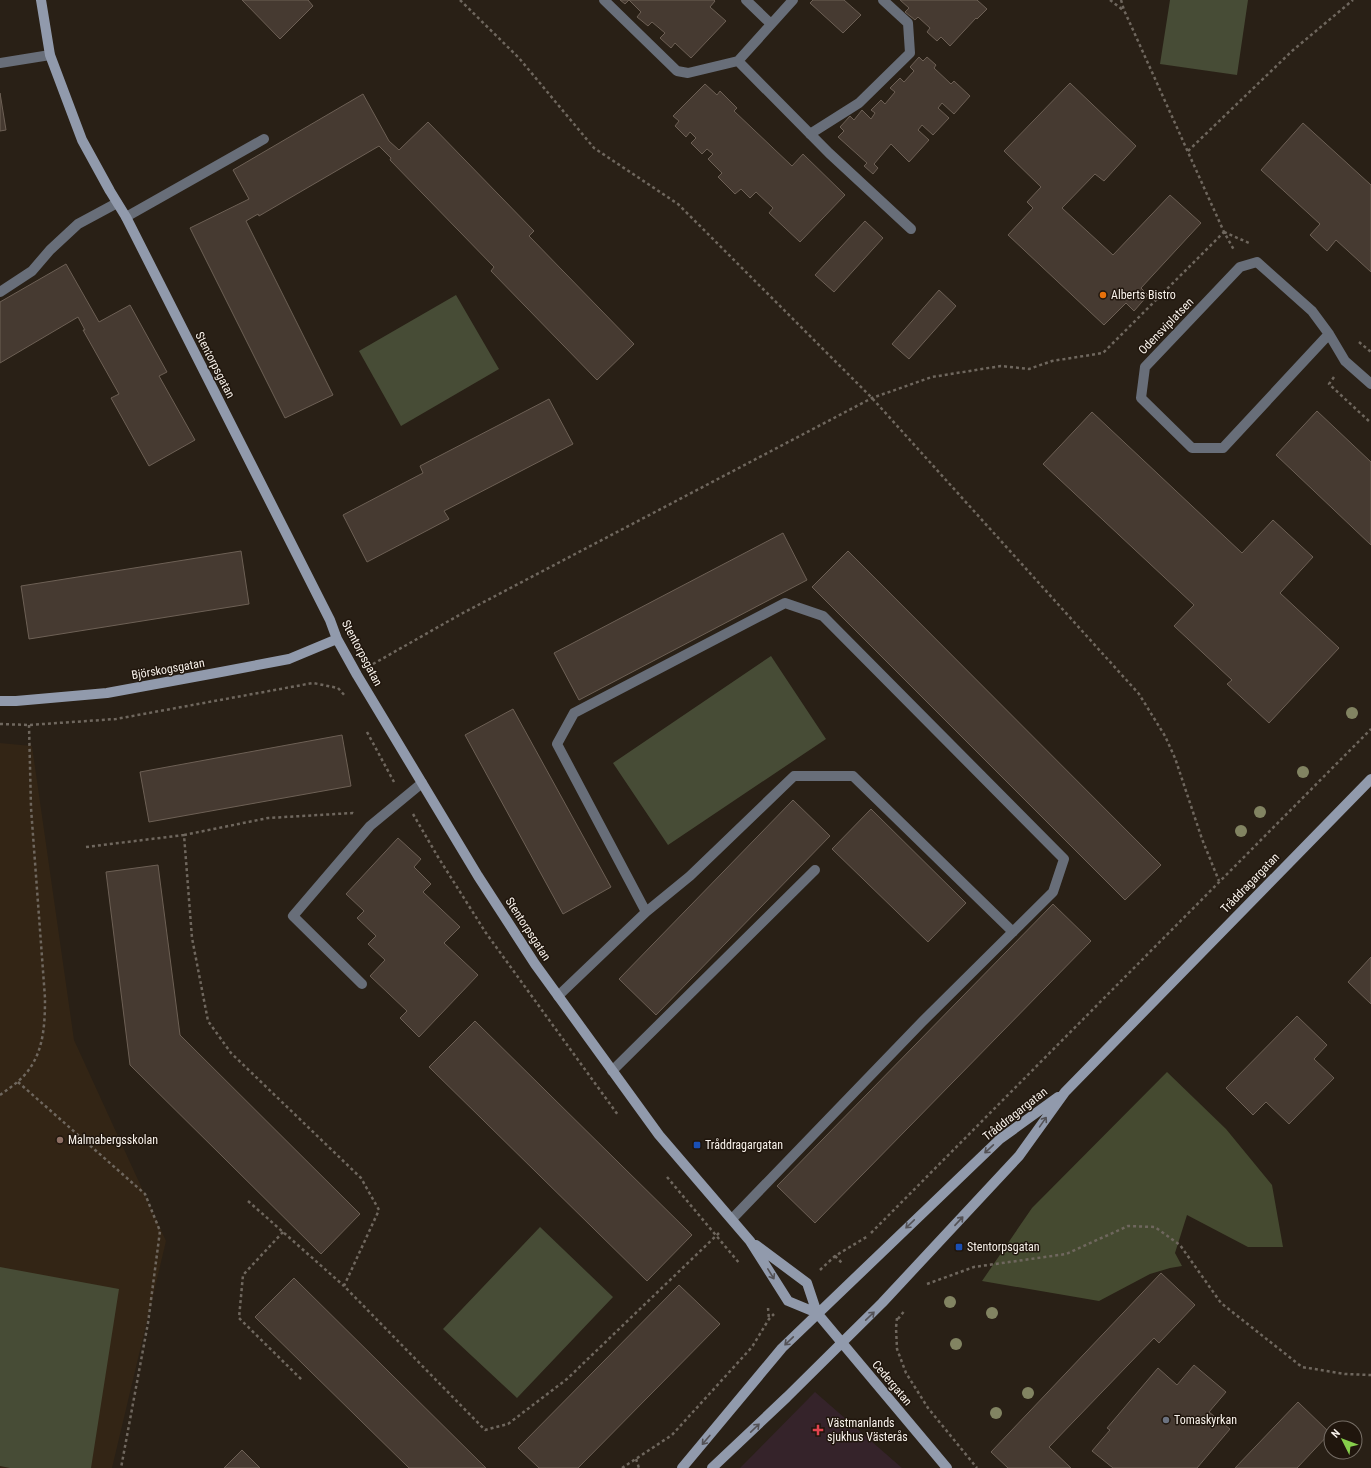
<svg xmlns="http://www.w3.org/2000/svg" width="1371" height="1468" viewBox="0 0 1371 1468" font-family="'Roboto Condensed',sans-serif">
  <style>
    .built { fill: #332515 }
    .medical { fill: #35232a }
    .green { fill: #474c36 }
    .forest { fill: #454a30 }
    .building { fill: #463a31; stroke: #6d6055 }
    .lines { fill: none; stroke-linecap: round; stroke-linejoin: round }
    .path { stroke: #6f675e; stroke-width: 2.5; stroke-dasharray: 3 3; stroke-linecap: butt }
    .lane { stroke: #686e79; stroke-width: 10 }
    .street { stroke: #686e79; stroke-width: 10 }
    .secondary { stroke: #919aac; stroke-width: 10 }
    .tree { fill: #828462 }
    .oneway { stroke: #535155 }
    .food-dot { fill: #e8710a; stroke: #20160d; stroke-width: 1.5 }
    .education-dot { fill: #8d6e63; stroke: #20160d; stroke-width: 1.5 }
    .transit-dot { fill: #1a4fb4; stroke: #20160d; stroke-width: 1.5 }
    .worship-dot { fill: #6b7280; stroke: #20160d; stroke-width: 1.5 }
    .health-dot { fill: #e0444e; stroke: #20160d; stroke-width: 1.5 }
    .labels { text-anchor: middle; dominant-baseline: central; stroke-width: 3; stroke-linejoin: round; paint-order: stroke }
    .poi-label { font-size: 12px; fill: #f8f2eb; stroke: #20160d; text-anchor: start }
    .street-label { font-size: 12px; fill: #f8f2eb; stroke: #20160d }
  </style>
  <rect width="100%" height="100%" fill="#292016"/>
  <path class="built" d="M0 743 32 746 74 1040 166 1241 112 1468H0Z"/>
  <path class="medical" d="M815 1392 902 1468H740Z"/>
  <path class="green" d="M1170 0H1248L1237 75 1160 64Z
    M456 295 499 369 401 426 359 351Z
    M771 656 826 739 668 845 613 763Z
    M540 1227 613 1297 517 1398 443 1329Z
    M0 1267 119 1289 91 1468H10L0 1466Z"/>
  <path class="forest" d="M1167 1072 1226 1129 1272 1185 1283 1247H1248L1187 1215 1175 1253 1182 1266 1170 1268 1150 1274 1099 1301 982 1281 1032 1208Z"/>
  <path class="building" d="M242 0H308L313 6 280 39Z
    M620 0H714L715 1 710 7 726 21 691 58 675 43 671 48 660 38 665 33 652 22 648 26 637 17 641 12 629 0 625 4Z
    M813 0H844L861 15 843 33 810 3Z
    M900 0H977L987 9 977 19 976 18 950 46 941 37 937 41 927 32 930 28 918 17 915 20 905 12 909 8Z
    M919 57 923 61 927 57 936 65 934 68 951 84 954 81 970 96 954 114 942 103 938 108 949 118 933 135 922 125 918 130 929 140 909 162 891 144 874 164 878 168 873 174 864 166 867 163 838 137 844 131 840 127 850 116 854 120 862 110 871 119 875 113 871 110 881 100 885 104 895 92 890 88 900 78 904 82 914 71 910 67Z
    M1070 83 1136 146 1104 181 1095 174 1062 208 1113 255 1170 195 1201 223 1141 288 1148 295 1134 311 1126 303 1104 325 1008 235 1033 208 1027 202 1041 187 1004 151Z
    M705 84 717 95 720 91 737 108 734 111 792 166 803 154 845 195 800 242 769 213 773 208 756 192 750 198 741 189 735 194 718 177 722 173 708 159 713 154 707 149 702 154 691 143 696 138 690 132 686 137 675 126 679 121 673 116Z
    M0 93 6 130 0 131Z
    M363 94 389 141 399 150 428 122 534 231 529 236 634 344 597 380 491 271 494 267 390 160 391 158 379 146 259 216 258 214 246 221 333 395 285 418 190 228 249 199 233 170Z
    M1303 123 1371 185V272L1336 240 1327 251 1310 235 1320 224 1261 170Z
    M865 221 883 238 834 292 815 275Z
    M66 264 99 322 130 305 167 372 159 376 195 440 149 466 111 398 119 394 83 330H85L78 317 0 363V302Z
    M939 290 956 306 909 359 892 344Z
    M549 399 573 444 444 511 449 519 367 562 343 515 423 473 420 466Z
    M1317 411 1371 462V545L1276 455Z
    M1092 412 1242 553 1273 520 1313 557 1280 593 1339 648 1269 723 1227 684 1232 680 1174 626 1194 605 1043 464Z
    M783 533 807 580 579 700 554 653Z
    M241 551 249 604 29 639 21 586Z
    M848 551 1161 865 1125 900 812 587Z
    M513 709 611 887 563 914 465 735Z
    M342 735 351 786 149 822 140 772Z
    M793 800 830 836 656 1015 619 979Z
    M871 809 966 903 928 942 832 849Z
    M398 838 421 859 414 867 431 884 423 892 460 927 444 943 478 975 419 1037 400 1018 407 1011 370 976 385 960 368 944 376 936 357 918 364 911 346 894Z
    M158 865 180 1035 360 1214 321 1254 130 1065 106 872Z
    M1053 904 1091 941 815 1223 777 1186Z
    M1371 957V1004L1348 982Z
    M1297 1016 1327 1045 1314 1059 1334 1078 1289 1124 1266 1102 1253 1115 1226 1088Z
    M475 1021 692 1235 647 1281 429 1067Z
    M1161 1273 1195 1305 1159 1343 1154 1338 1049 1447 1071 1468H1008L991 1452Z
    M294 1278 486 1468H409L255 1317Z
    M679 1285 720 1324 578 1468H539L518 1448Z
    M1194 1365 1226 1392 1209 1412 1230 1429 1197 1468H1113L1092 1451 1110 1430 1107 1428 1158 1368 1177 1385Z
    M1298 1402 1330 1433 1297 1468H1235Z
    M242 1450 260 1468H224Z"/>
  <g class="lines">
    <path class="path" d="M460 0 519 58 594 148 678 204 872 398 1139 694 1165 736 1175 758 1202 839 1219 881
      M1110 0 1123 10
      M1121 0 1124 10 1224 232 1234 250
      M1188 151 1292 51 1353 0
      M1224 232 1249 243
      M1359 342 1371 352
      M1334 377 1329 384 1371 423
      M373 664 461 614 872 398 932 377 1001 366 1029 369 1052 361 1103 353 1224 232
      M0 724 29 725 116 719 313 683 338 688 346 697
      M367 732 394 782
      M413 814 438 857 486 933 618 1115
      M184 835 268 818 353 813 355 814
      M86 847 184 835 192 938 208 1021 231 1053 361 1178 379 1210 344 1286 485 1430 508 1424 567 1379 719 1233
      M18 1082 145 1194 160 1231 148 1323 121 1468
      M0 1095C11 1087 23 1079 30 1068 44 1048 45 1022 45 998L31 808 29 725
      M667 1177 740 1264
      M248 1201 344 1286
      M283 1232 243 1275 239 1318 302 1380
      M871 1233 1371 729
      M835 1256 843 1264
      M820 1270 835 1256 868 1236
      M927 1284 974 1267 1066 1254 1128 1226 1155 1227 1180 1245 1221 1303 1302 1367 1345 1374 1371 1375
      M768 1308 769 1319
      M897 1318 896 1328 897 1349 906 1373 928 1408 977 1468
      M898 1319 905 1310
      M636 1459 639 1468
      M622 1468 672 1435 752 1347 769 1319 774 1314"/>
    <path class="lane" d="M604 0 677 71 688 73 738 61 829 153 911 229
      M746 0 771 24
      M738 61 793 0
      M810 134 859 103 910 53 908 23 883 0
      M126 217 264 139
      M0 292 32 271 50 250 78 224 117 203
      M646 912 690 876 794 776H853L1013 932
      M362 984 293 916 370 826 422 783
      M558 996 646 912 557 744 574 713 785 603 823 616 1064 859 1053 892 922 1022 732 1219
      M612 1071 815 870"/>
    <path class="street" d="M0 63 50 55
      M1329 334 1223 448H1192L1141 398 1145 367 1240 267 1257 262 1312 311 1329 334 1345 361 1371 384"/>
    <path class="secondary" d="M41 0 50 55 82 140 110 191 126 217 330 620 337 639 357 675 478 876 535 964 659 1135 750 1241 788 1301 817 1313
      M0 701H16L107 693 221 672 289 659 337 639
      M756 1245 807 1283 817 1313 947 1468
      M682 1468 782 1348 1000 1139 1058 1097
      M712 1468 787 1397 882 1303 1019 1156 1065 1092 1371 779"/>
  </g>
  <g class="tree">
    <circle cx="1352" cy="713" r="6"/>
    <circle cx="1303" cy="772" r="6"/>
    <circle cx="1260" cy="812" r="6"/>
    <circle cx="1241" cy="831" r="6"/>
    <circle cx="950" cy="1302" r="6"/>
    <circle cx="992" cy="1313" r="6"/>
    <circle cx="956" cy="1344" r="6"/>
    <circle cx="1028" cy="1393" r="6"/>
    <circle cx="996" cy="1413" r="6"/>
  </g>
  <defs><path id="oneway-shaft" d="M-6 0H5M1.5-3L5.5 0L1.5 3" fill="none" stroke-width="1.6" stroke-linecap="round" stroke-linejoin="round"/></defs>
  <g class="oneway">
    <use href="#oneway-shaft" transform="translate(1043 1122) rotate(-55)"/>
    <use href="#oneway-shaft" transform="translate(989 1149) rotate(137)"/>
    <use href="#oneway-shaft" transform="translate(959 1221) rotate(-47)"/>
    <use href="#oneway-shaft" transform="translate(910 1224) rotate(136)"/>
    <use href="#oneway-shaft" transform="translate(771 1274) rotate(58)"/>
    <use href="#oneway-shaft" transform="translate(870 1316) rotate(-44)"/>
    <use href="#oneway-shaft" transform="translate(789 1341) rotate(136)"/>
    <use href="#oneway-shaft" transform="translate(755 1428) rotate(-44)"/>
    <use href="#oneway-shaft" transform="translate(706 1440) rotate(130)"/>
  </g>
  <circle class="food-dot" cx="1103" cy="295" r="4"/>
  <circle class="education-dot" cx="60" cy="1140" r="4"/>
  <g class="transit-dot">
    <rect x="693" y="1141" width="8" height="8" rx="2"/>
    <rect x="955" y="1243" width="8" height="8" rx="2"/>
  </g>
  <circle class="worship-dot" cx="1166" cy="1420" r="4"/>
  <path class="health-dot" d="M816 1424h4v4h4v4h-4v4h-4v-4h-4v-4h4z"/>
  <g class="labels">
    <g class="poi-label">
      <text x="1111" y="295">Alberts Bistro</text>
      <text x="68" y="1140">Malmabergsskolan</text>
      <text x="705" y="1145">Tråddragargatan</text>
      <text x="967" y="1247">Stentorpsgatan</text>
      <text x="1174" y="1420">Tomaskyrkan</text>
      <text x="827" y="1423">Västmanlands<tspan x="827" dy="14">sjukhus Västerås</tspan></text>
    </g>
    <g class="street-label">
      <text transform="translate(1166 326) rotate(-46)">Odensviplatsen</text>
      <text transform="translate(215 365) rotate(63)">Stentorpsgatan</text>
      <text transform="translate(362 653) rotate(62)">Stentorpsgatan</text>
      <text transform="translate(168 669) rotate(-10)">Björskogsgatan</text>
      <text transform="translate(1250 883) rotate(-46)">Tråddragargatan</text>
      <text transform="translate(528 929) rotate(57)">Stentorpsgatan</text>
      <text transform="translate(1015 1114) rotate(-38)">Tråddragargatan</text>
      <text transform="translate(892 1383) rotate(50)">Cedergatan</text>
    </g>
  </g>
  <g transform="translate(1343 1440) rotate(312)"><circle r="19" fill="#20160d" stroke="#766e66"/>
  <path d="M0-3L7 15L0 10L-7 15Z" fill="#86cf4b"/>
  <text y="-6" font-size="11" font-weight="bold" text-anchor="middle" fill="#f8f2eb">N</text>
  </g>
</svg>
